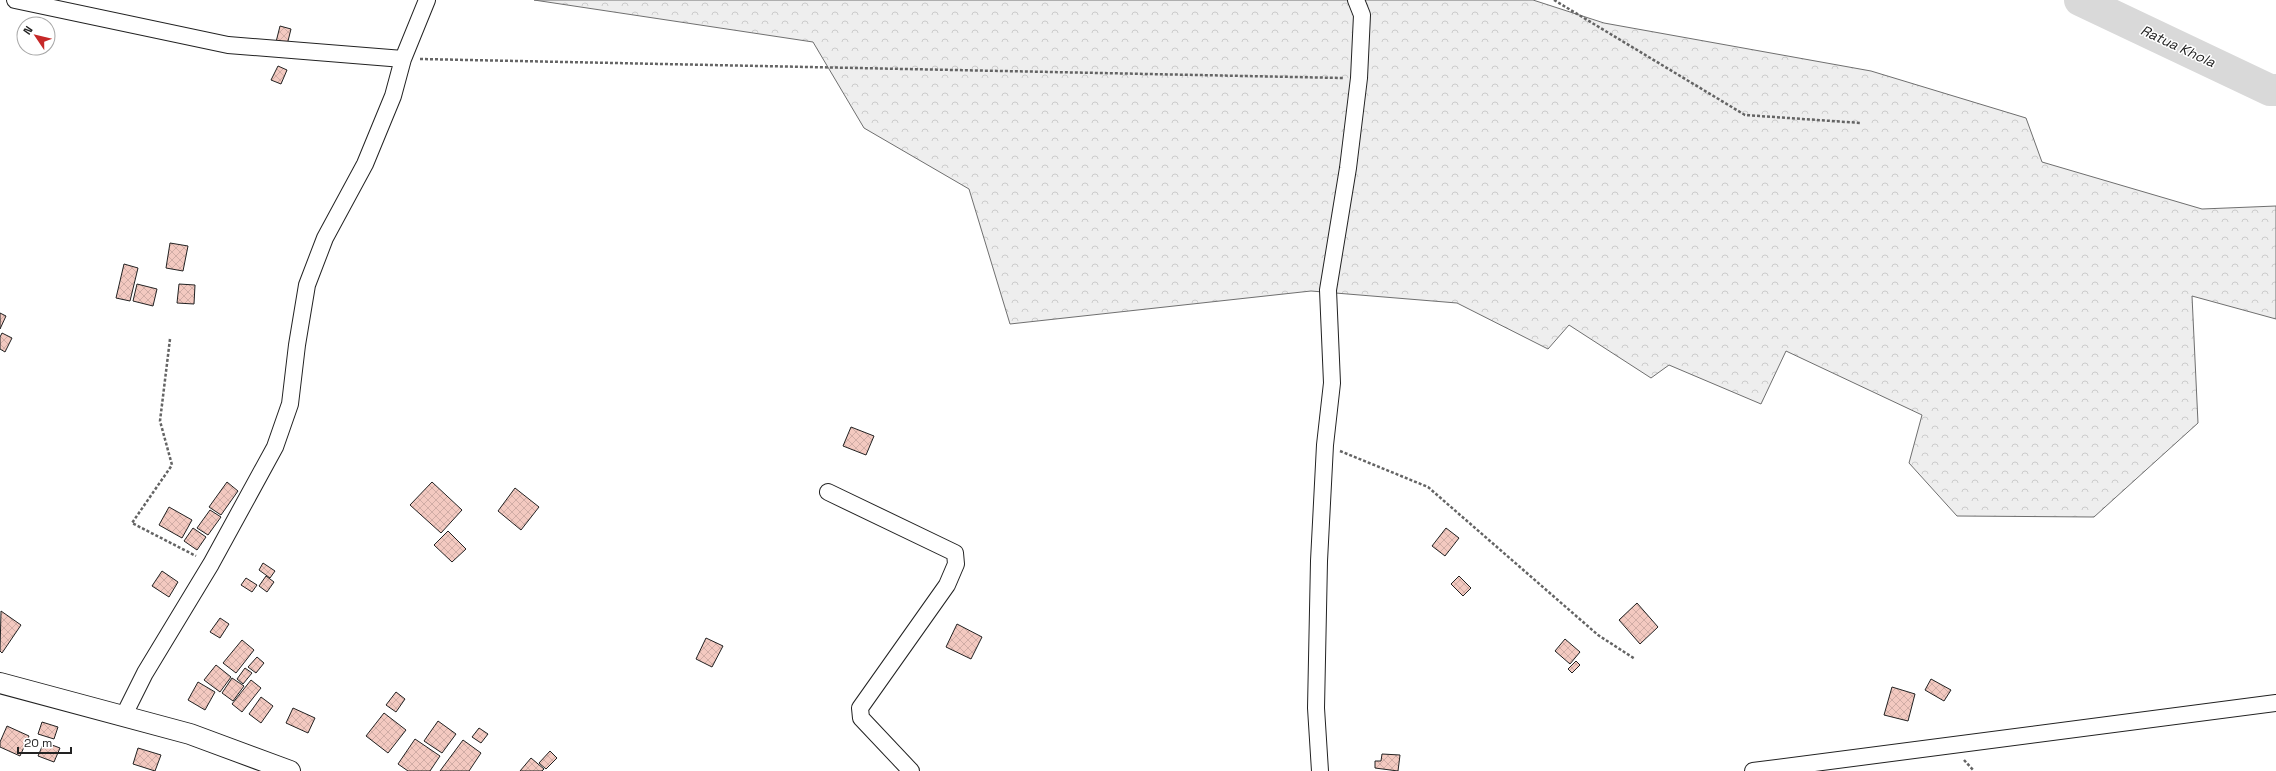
<svg xmlns="http://www.w3.org/2000/svg" width="2276" height="771" viewBox="0 0 2276 771" font-family="'Space Grotesk',sans-serif">
  <style>
    .forest { fill: url(#forest-crowns); stroke: #6f6f6f }
    .lines { fill: none; stroke-linecap: round; stroke-linejoin: round }
    .river { stroke: #d9d9d9; stroke-width: 32 }
    .building { fill: url(#building-cross-hatch); stroke: #222 }
    .minor-casing { stroke: #222; stroke-width: 18 }
    .tertiary-casing { stroke: #222; stroke-width: 22 }
    .path { stroke: #646464; stroke-width: 2.5; stroke-dasharray: 3 2; stroke-linecap: butt }
    .minor { stroke: #fff; stroke-width: 16 }
    .tertiary { stroke: #fff; stroke-width: 20 }
    .labels { text-anchor: middle; dominant-baseline: central; stroke-width: 3; stroke-linejoin: round; paint-order: stroke }
    .water-label { font-size: 14px; font-style: italic; fill: #222; stroke: #fff }
  </style>
  <defs>
    <pattern id="forest-crowns" width="20" height="18" patternUnits="userSpaceOnUse"><rect width="20" height="18" fill="#eee"/><path d="M2 6a3 3 0 1 1 6 0M12 15a3 3 0 1 1 6 0" fill="none" stroke="#ccc"/></pattern>
    <pattern id="building-cross-hatch" width="8" height="8" patternUnits="userSpaceOnUse"><rect width="8" height="8" fill="#f3c9c0"/><path d="M0 0l8 8M0 8l8-8" fill="none" stroke="#d0aca5"/></pattern>
  </defs>
  <rect width="100%" height="100%" fill="#fff"/>
  <path class="forest" d="M534 0H1533L1604 23 1871 71 2026 118 2042 162 2202 209 2276 206V319L2192 296 2198 423 2094 517 1957 516 1909 463 1922 415 1786 351 1761 404 1669 365 1651 378 1569 325 1548 349 1457 303 1311 291 1010 324 969 189 864 128 813 42Z"/>
  <g class="lines">
    <path class="river" d="M2080 0 2270 90H2276"/>
  </g>
  <path class="building" d="M280 26 291 29 287 45 276 42Z
    M278 66 287 70 281 84 271 80Z
    M170 243 188 246 183 271 166 268Z
    M124 264 138 268 130 301 116 298Z
    M137 284 157 289 153 306 133 301Z
    M179 284 195 285 194 304 177 303Z
    M0 313 6 316 0 329Z
    M2 333 12 338 5 352 0 349V337Z
    M851 427 874 436 866 455 843 446Z
    M227 482 238 491 221 515 209 507Z
    M432 482 462 510 441 533 410 505Z
    M515 488 539 507 521 530 498 511Z
    M169 507 192 520 182 538 159 525Z
    M210 510 221 517 208 535 197 528Z
    M193 528 206 537 197 550 184 541Z
    M1446 528 1459 538 1445 556 1432 546Z
    M448 531 466 549 452 562 434 545Z
    M263 563 275 571 270 578 259 570Z
    M162 571 178 582 169 597 152 586Z
    M266 576 274 582 267 592 259 586Z
    M1459 576 1471 588 1463 596 1451 584Z
    M246 578 257 585 252 592 241 585Z
    M1637 603 1658 627 1640 644 1619 620Z
    M1 611 21 625 2 653 0 651Z
    M220 618 229 624 220 638 210 632Z
    M957 624 982 637 971 659 946 647Z
    M706 638 723 646 712 667 696 659Z
    M1565 639 1580 652 1570 664 1555 651Z
    M242 640 254 650 236 673 223 663Z
    M257 657 264 663 256 673 248 667Z
    M1576 661 1580 665 1572 673 1568 669Z
    M216 665 231 677 220 692 204 680Z
    M245 668 252 673 243 684 237 679Z
    M232 678 244 686 233 701 222 693Z
    M1931 679 1951 690 1944 701 1925 690Z
    M251 680 261 688 242 712 232 704Z
    M198 682 215 692 205 710 188 700Z
    M1892 687 1915 694 1908 721 1884 715Z
    M396 692 405 699 396 712 386 705Z
    M261 697 273 706 261 723 249 714Z
    M293 708 315 718 308 733 286 723Z
    M384 713 406 730 388 753 366 736Z
    M438 721 456 734 442 753 424 741Z
    M42 722 58 727 54 739 38 734Z
    M7 726 29 736 20 756 0 747V742Z
    M479 728 488 734 481 743 472 737Z
    M415 739 440 756 430 771H408L398 764Z
    M463 740 481 753 469 771H440Z
    M44 742 60 748 54 762 38 756Z
    M138 748 161 755 155 771 133 764Z
    M550 751 557 758 546 769 539 763Z
    M1382 754 1400 755 1398 771 1375 768V761H1381Z
    M531 758 544 769 542 771H520Z"/>
  <g class="lines">
    <defs>
      <path id="minor" d="M15 0 228 45 403 59
        M828 492 955 553 956 564 947 585 860 708 861 718 911 771
        M124 715 145 673 211 564 275 447 290 404 297 345 307 285 325 238 365 164 393 96 403 59 427 0
        M1320 771 1316 708 1319 561 1325 445 1332 383 1328 290 1348 168 1359 78 1362 15 1356 0
        M1753 771 2276 703"/>
      <path id="tertiary" d="M0 683 190 734 290 771"/>
    </defs>
    <use href="#minor" class="minor-casing"/>
    <use href="#tertiary" class="tertiary-casing"/>
    <path class="path" d="M1554 0 1745 115 1861 123
      M420 59 1343 78
      M170 339 160 421 172 465 132 523 196 556
      M1340 451 1428 487 1598 635 1635 659
      M1964 760 1974 771"/>
    <use href="#minor" class="minor"/>
    <use href="#tertiary" class="tertiary"/>
  </g>
  <g class="labels">
    <g class="water-label">
      <text transform="translate(2178 46) rotate(25)">Ratua Khola</text>
    </g>
  </g>
  <g transform="translate(36 36) rotate(305)"><circle r="19" fill="#ffffff" stroke="#a7a7a7"/>
  <path d="M0-3L7 15L0 10L-7 15Z" fill="#c62828"/>
  <text y="-6" font-size="11" font-weight="bold" text-anchor="middle" fill="#222222">N</text>
  </g>
  <path d="M18 747v6h53v-6" fill="none" stroke="#222222" stroke-width="2"/>
  <text x="24" y="747" font-size="12" fill="#222222" stroke="#ffffff" stroke-width="3" paint-order="stroke">20 m</text>
</svg>
